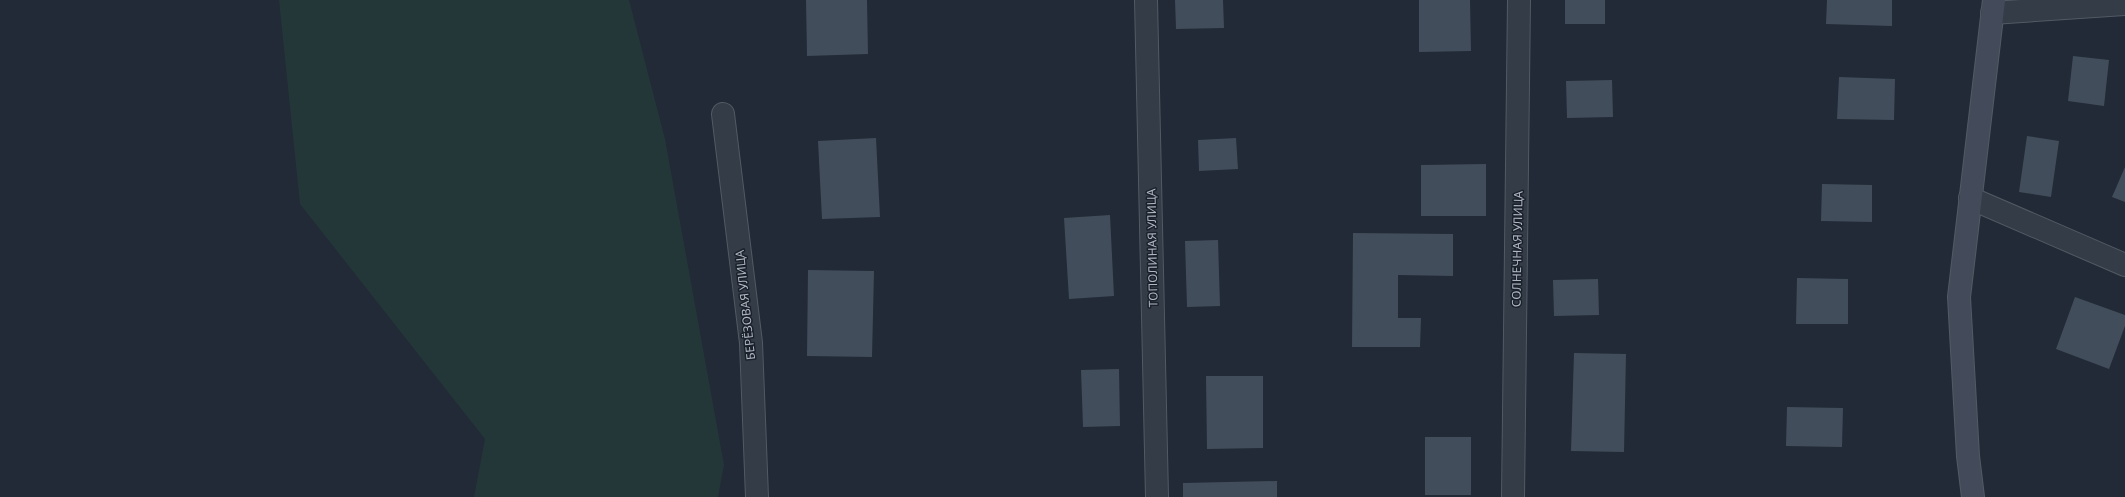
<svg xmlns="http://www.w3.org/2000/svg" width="2125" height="497" viewBox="0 0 2125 497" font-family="'Noto Sans',sans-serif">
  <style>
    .green { fill: #243738 }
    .building { fill: #424d5b }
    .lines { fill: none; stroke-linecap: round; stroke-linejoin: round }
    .street-casing { stroke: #525a64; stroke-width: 24 }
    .secondary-casing { stroke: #525a64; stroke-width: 24 }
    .street { stroke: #343c47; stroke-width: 22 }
    .secondary { stroke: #434b5a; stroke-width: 22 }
    .labels { text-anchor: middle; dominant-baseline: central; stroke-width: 3; stroke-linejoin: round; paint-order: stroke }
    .street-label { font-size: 12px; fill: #afb7c3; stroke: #1a212b }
  </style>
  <rect width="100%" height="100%" fill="#212a36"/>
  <path class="green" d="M279 0H629L665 139 724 465 718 497H474L485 439 300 204Z"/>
  <path class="building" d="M806 0H867L868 54 807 56Z
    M1175 0H1223L1224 28 1176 29Z
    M1419 0H1470L1471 51 1419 52Z
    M1565 0H1605V24H1565Z
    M1827 0H1892V26L1826 24Z
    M2073 56 2109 60 2104 106 2068 101Z
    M1839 77 1895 79 1894 120 1837 119Z
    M1612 80 1613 117 1567 118 1566 81Z
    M2027 136 2059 141 2051 197 2019 192Z
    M876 138 880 217 822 219 818 141Z
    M1236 138 1238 169 1199 171 1198 140Z
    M1486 164V216H1421V165Z
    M2125 167V202L2112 197Z
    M1822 184 1872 185V222L1821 221Z
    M1110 215 1114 296 1069 299 1064 218Z
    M1353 233 1453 234V276L1398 275V318H1421L1420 347H1352Z
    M1218 240 1220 306 1187 307 1185 241Z
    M808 270 874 271 872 357 807 356Z
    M1797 278 1848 279V324H1796Z
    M1598 279 1599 315 1554 316 1553 280Z
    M2075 297 2125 315V326L2109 369 2056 349Z
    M1574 353 1626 354 1624 452 1571 451Z
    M1119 369 1120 426 1083 427 1081 370Z
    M1206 376H1263V448L1207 449Z
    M1787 407 1843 408 1842 447 1786 446Z
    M1425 437H1471V495H1425Z
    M1277 481V497H1183V483Z"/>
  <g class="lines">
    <defs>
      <path id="street" d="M1146 0 1157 497
        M1992 13 2125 4
        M723 114 751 343 757 497
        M1970 198 2125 265
        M1513 497 1519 0"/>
      <path id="secondary" d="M1973 497 1968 456 1959 297 1994 0"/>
    </defs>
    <use href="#street" class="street-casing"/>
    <use href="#secondary" class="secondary-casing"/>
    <use href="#street" class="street"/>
    <use href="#secondary" class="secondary"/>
  </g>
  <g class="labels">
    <g class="street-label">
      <text transform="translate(1152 248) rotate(-91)">ТОПОЛИНАЯ УЛИЦА</text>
      <text transform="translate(1517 249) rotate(-89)">СОЛНЕЧНАЯ УЛИЦА</text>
      <text transform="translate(745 305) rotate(-96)">БЕРЁЗОВАЯ УЛИЦА</text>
    </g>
  </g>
</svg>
